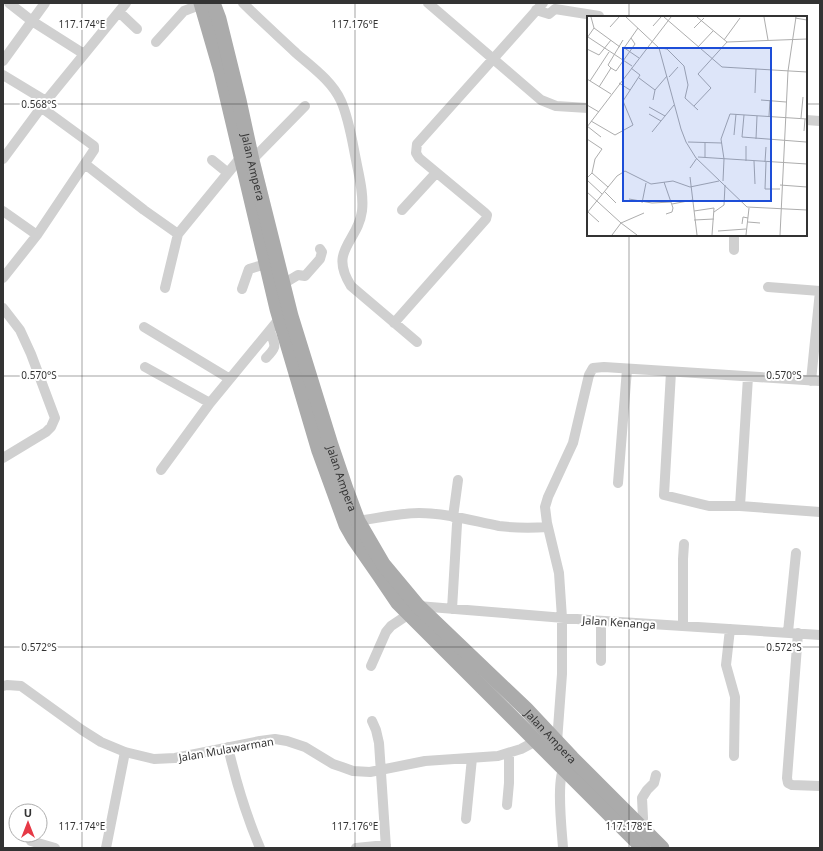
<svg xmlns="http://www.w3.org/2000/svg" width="823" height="851" viewBox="0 0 823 851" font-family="'Noto Sans',sans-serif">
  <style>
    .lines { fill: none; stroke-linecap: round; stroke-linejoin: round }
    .minor { stroke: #d0d0d0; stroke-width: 10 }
    .primary { stroke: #ababab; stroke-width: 15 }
    .ticks { fill: none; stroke: #333; stroke-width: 1; stroke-opacity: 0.45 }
    .labels { text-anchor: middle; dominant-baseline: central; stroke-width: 4; stroke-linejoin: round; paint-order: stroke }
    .street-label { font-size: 11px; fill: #333; stroke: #fff }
    .inset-road { fill: none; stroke: #adadad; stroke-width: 1 }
    .view { fill: #1d4ed8; fill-opacity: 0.15; stroke: #1d4ed8; stroke-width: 2 }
    .inset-edge { fill: none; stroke: #333; stroke-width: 2 }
    .ticks-label { font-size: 10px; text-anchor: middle; fill: #333; stroke: #fff; stroke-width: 4; stroke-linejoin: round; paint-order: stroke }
  </style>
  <rect width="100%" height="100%" fill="#fff"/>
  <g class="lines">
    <path class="minor" d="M9 3 32 21 84 54
      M243 3C260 20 278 36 296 53 312 67 332 81 341 101 349 119 352 140 356 160 359 176 364 194 362 211 358 242 328 250 351 286L417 342
      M428 3 541 100 556 106 588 108
      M536 10 549 14 555 9 599 16
      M119 12 137 29
      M156 42 184 11 202 4
      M3 61 45 3
      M3 75 46 101
      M806 120 820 121
      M3 159 46 101 126 3
      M212 160 228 173
      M252 160 305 106
      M85 164 144 210 178 234
      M402 210 436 173
      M3 211 37 235
      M734 250V235
      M3 278 37 235 94 150V146L42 108
      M283 284 298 275 305 276 320 259 322 252 320 249
      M768 287 820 291
      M165 288 178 234 241 157
      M242 289 249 269 266 264
      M3 308 20 330 31 354 55 418 51 427 46 432 3 458
      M394 323 486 219 487 215 484 212 419 158 416 153 417 144 543 3
      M144 327 230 379
      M266 358C278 346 275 346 270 331
      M145 367 210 403
      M671 372 664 495 709 506H740L820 512
      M811 381 820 291
      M161 470 210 403 280 318
      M618 483 627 369
      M740 506 748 377
      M453 517 458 480
      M358 521C379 518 399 513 419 513 446 513 473 521 499 526 515 528 531 528 548 527
      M418 606 589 620 820 635
      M452 609 457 524
      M683 626V559L684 544
      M730 629 726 665 735 697 734 756
      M788 632 796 553
      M798 633 787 778 788 783 792 785 820 786
      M601 661V621
      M371 666 386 632 391 626 409 614
      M3 686 7 685 21 686 82 730 101 742 125 752 154 759 175 758 260 741 275 739 287 741 305 747 333 764 342 767 353 771 370 772 425 761 498 756 521 749 536 741
      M372 721 376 730 379 743 386 848
      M557 742 562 674V618L559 573 547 523 545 507 548 497 573 443 589 375 593 368 604 367 820 381
      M228 747C236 782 246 815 260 848
      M507 805 509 783V753
      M466 819 472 758
      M642 827 643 818 642 798 647 790 654 783 656 775
      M31 841 55 848
      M106 848 125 752
      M356 848 386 845
      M563 848C562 831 555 775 566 764"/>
    <g class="primary">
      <path d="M201 3 221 72 277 309 319 451 346 525 354 539 379 575 398 603 643 848"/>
      <path id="s1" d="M213 3 219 19 239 100 252 160 291 316 331 445 346 489 358 521 383 564 418 606 526 709 572 758 662 848"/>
    </g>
  </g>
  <path class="ticks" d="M82 3V848M355 3V848M629 3V17M3 104H588M806 104H820M629 235V848M3 376H820M3 647H820"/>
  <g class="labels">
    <g class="street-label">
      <text stroke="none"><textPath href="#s1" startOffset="169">Jalan Ampera</textPath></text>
      <text stroke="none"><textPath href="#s1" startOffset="493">Jalan Ampera</textPath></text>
      <text transform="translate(619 622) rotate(4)">Jalan Kenanga</text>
      <text stroke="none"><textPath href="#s1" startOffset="829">Jalan Ampera</textPath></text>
      <text transform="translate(226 749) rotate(-10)">Jalan Mulawarman</text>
    </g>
  </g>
  <g transform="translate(587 16)">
    <rect width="220" height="220" fill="#fff"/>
    <path class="inset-road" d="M39 1 72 32 94 113 99 126 109 142 160 191 220 194M77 1 135 51 220 56M110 1 140 26 220 23M177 1 181 24M208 2 220 4M66 10 74 1M23 11 32 1M7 12 33 31M107 12 117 2M1 21 45 50M0 22 7 12 4 1M137 24 153 2M36 31 52 42M111 31 126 15M37 32 51 12M74 32 80 33 97 50 101 69 98 82 111 94M0 33 12 39 24 24M24 52 29 55 48 28 44 22M82 61 91 51M52 62 68 74M0 63 24 78M3 65 22 36M32 67 43 74M12 71 24 52 21 49 36 24M168 77 169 53M66 84 68 74 80 60M174 84 199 86M0 89 12 96M107 90 124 72 111 58 140 26M62 91 78 100M62 98 74 105M157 99 155 121 219 126M182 100 183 84M214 102 216 81M4 105 28 119 46 109 36 85 53 59 44 52M0 110 14 121M0 111 84 1M217 115 218 103M65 116 87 89M147 119 149 98M0 123 15 133 8 143 5 157M169 123 170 100M101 126 135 127M111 141 220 148M118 141V126M159 145V130M167 145 168 168M178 146 179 131M179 146 178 173H193M103 152 110 142M103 161 110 219M0 162 5 157 21 171M0 164 15 178M136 165 137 143 134 123 143 98 220 103M77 166 86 192 85 196 79 198M193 169 220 171M17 175 29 187M0 176 34 207 57 197M42 183 65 187 84 186M55 187 59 167M85 188 106 184M107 195 127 192 125 219M1 196 12 206M127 196 137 189 138 169M0 197 30 160 38 155 64 168 86 165 103 171 132 165M107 204 127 203M161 206 173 207M155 208 156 201 161 202M131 215 159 213M25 219 34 207 50 219M159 219 162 192M193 219 201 55 209 1"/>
    <path class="view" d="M36 32H184V185H36Z"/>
    <rect width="220" height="220" class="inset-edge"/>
  </g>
  <g class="ticks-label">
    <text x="82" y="28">117.174°E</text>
    <text x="355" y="28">117.176°E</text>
    <text x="39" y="108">0.568°S</text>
    <text x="39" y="379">0.570°S</text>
    <text x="784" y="379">0.570°S</text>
    <text x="39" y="651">0.572°S</text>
    <text x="784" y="651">0.572°S</text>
    <text x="82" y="830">117.174°E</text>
    <text x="355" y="830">117.176°E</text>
    <text x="629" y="830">117.178°E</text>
  </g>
  <rect width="823" height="851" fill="none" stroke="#333333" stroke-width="8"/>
  <g transform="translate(28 823)"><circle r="19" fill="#ffffff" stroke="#adadad"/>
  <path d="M0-3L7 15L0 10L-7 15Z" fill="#e63946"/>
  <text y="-6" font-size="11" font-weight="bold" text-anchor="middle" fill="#333333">U</text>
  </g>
</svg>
